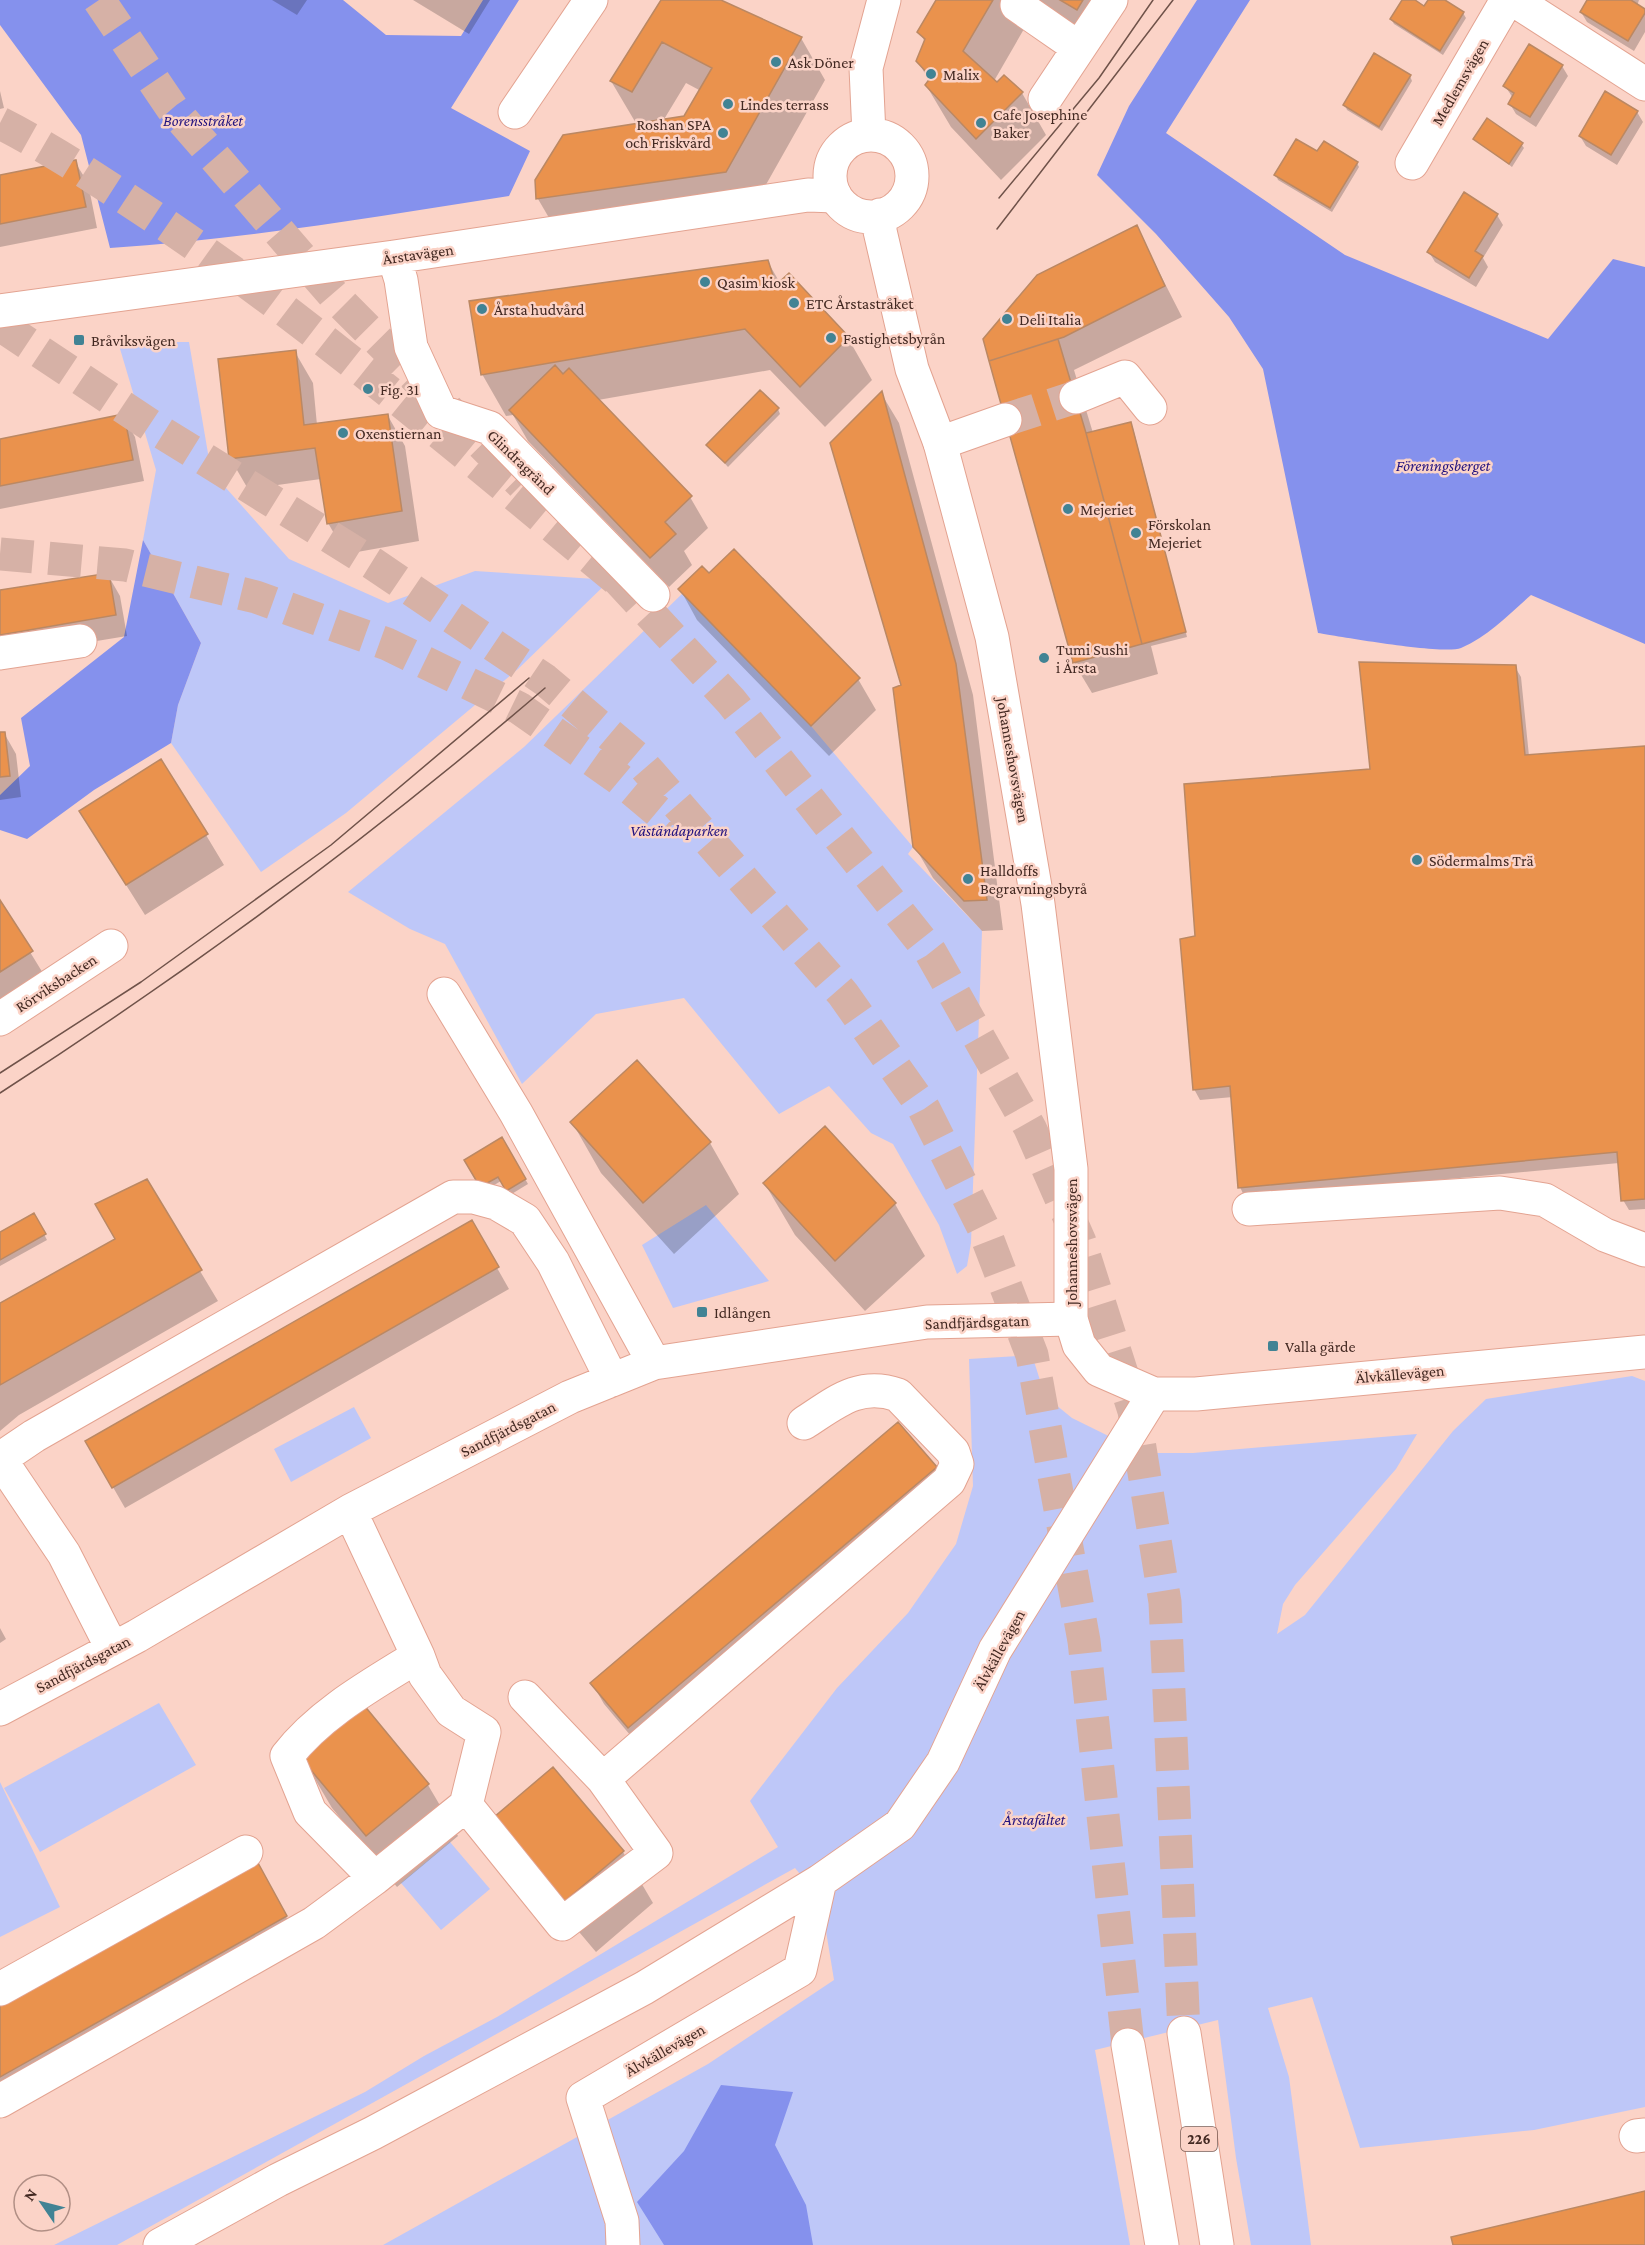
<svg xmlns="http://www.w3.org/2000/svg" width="1645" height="2245" viewBox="0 0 1645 2245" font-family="'Crimson Pro',serif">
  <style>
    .green { fill: #bec7f8 }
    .forest { fill: #8591ed }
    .shadow { fill: #0003; fill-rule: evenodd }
    .building { fill: #ea924d; stroke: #bb8863; stroke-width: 1.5 }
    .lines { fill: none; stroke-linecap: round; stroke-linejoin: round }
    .minor-tunnel { stroke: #d6b1a6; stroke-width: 33; stroke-dasharray: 33 16; stroke-linecap: butt }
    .highway-tunnel { stroke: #d6b1a6; stroke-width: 33; stroke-dasharray: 33 16; stroke-linecap: butt }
    .minor-casing { stroke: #e3a391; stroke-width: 35 }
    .major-casing { stroke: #e3a391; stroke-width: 35 }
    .highway-casing { stroke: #e3a391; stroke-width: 35 }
    .minor { stroke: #fff; stroke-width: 33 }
    .major { stroke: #fff; stroke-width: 33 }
    .highway { stroke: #fff; stroke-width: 33 }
    .tram { stroke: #6f5249; stroke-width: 1.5 }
    .poi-dot { fill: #418394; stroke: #fbd3c7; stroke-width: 2 }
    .labels { text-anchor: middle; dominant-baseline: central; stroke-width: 5; stroke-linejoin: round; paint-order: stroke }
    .shield { fill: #fbd3c7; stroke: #7a5c54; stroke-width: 1.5 }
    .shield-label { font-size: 15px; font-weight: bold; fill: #432922 }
    .poi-label { font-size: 16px; fill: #432922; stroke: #fbd3c7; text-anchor: start }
    .street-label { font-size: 16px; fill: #432922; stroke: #fbd3c7 }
    .park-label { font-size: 16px; font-style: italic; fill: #23137f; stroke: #fbd3c7 }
  </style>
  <rect width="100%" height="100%" fill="#fbd3c7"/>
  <path class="green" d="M118 342H189L211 471 289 559 388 603 475 571 610 580 518 669 346 813 261 872 171 743 178 705 201 643 143 540 156 470Z
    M683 593 811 726 913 847 908 854 982 931 971 1243 967 1266 957 1274 939 1225 893 1144 871 1133 829 1086 779 1114 684 998 596 1014 522 1084 445 944 410 929 348 892 524 747Z
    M706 1205 769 1281 673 1308 642 1245Z
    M1032 1355 1045 1396 1072 1418 1143 1453H1193L1417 1434 1396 1469 1295 1585 1283 1604 1277 1634 1305 1615 1453 1431 1486 1399 1632 1376 1645 1381V2107L1534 2130 1360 2148 1312 1997 1268 2008 1289 2077 1311 2245H1251L1236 2158 1218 2020 1095 2050 1130 2245H383L708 2064 834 1980 826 1931 814 1891 795 1868 117 2245H54L365 2092 424 2056 497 2017 778 1847 750 1801 837 1688 908 1613 956 1544 973 1486 969 1359Z
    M354 1407 371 1438 291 1482 274 1449Z
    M159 1703 196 1765 40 1852 4 1788Z
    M0 1782 60 1907 0 1937Z
    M450 1842 490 1889 441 1930 401 1883Z"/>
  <path class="forest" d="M0 0H343L386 35 461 36 483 0H519L451 108 530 151 509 196C376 217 244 239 110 248L81 135 0 25Z
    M1197 0H1250L1166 133 1345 255 1548 339 1613 259 1645 267V644L1531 595C1509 614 1489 636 1461 648 1444 655 1343 637 1318 633L1263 369 1229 317 1156 234 1097 175 1129 106Z
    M143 540 201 643 178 705 171 743 94 790 27 839 0 830V795L30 766 21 718 124 637Z
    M721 2085 793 2092 775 2145 806 2205 813 2245H664L637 2202 684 2151Z"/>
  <path class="shadow" d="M272 0H307L297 15Z
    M413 0H490L469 34Z
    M662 0H718L801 38 825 80 750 213 562 240 538 199 637 125 611 81ZM686 83 701 91 685 117 663 121Z
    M937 0H1007L1024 29 994 81 997 84 1004 77 1022 93 1046 135 1001 180 951 127 926 85 929 81 918 61 925 42 919 32Z
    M1026 0H1118L1095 40Z
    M1403 0H1412L1425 8 1429 0H1443L1463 13 1466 18 1443 55 1394 24 1391 19Z
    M1589 0H1639L1637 6 1645 10V32L1634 51 1587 22 1581 12Z
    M1562 66 1568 76 1536 127 1516 114 1510 104 1513 98 1505 86Z
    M1410 76 1412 81 1382 131 1347 110 1345 105Z
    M0 91 4 108 0 109Z
    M1637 112 1643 122 1617 165 1586 146 1580 136Z
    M1475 139 1521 144 1524 148 1512 167Z
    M1317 153 1357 163 1359 167 1332 212 1278 180 1276 175Z
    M75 162 88 183 97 228 0 247V177Z
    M1497 215 1503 225 1483 258 1488 267 1476 287 1435 262 1429 252Z
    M1136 227 1182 317 1074 370 1093 433 1130 424 1133 428 1187 637 1151 646 1158 674 1092 693 1074 663 985 339Z
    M768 262 780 283 848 338 872 380 825 427 770 370 598 400 690 497 708 528 684 551 692 565 669 587 528 441 513 415 506 416 482 374Z
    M295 352 313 383 317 425 388 416 405 446 419 541 346 554 328 523 321 479 248 489 230 458Z
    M881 393 899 423 973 695 1003 930 982 931 933 878 915 847Z
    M778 409 780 414 728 467 708 445Z
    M123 416 135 437 144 481 0 509V440Z
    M108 575 120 596 127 636 0 657V592Z
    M680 589 858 679 876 710 829 756 697 620Z
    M1515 667 1521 677 1529 756 1645 747V1209L1629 1210 1623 1200 1619 1163 1245 1198 1240 1187 1233 1097 1200 1100 1194 1089 1196 937 1372 771Z
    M4 733 16 754 21 797 0 800V734Z
    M206 835 224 865 145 915 99 842Z
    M0 903 49 983 0 1013Z
    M572 1122 710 1143 739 1194 674 1254 601 1173Z
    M825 1128 895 1204 925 1256 865 1311 795 1235 765 1184Z
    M502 1139 528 1184 510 1195 501 1181 484 1191 467 1160Z
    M146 1181 218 1301 19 1415 0 1431V1305L117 1240Z
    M34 1215 47 1240 0 1266V1234Z
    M471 1222 509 1289 125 1508 87 1442Z
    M935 1467 948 1488 641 1748 604 1704 592 1683Z
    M0 1628 6 1639 0 1643Z
    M302 1757 428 1785 458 1836 397 1887 332 1808Z
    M553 1769 623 1852 653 1903 596 1952 525 1868Z
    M256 1863 298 1938 0 2105V2007Z"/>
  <path class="building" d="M661 0H721L802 37 726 172 536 199 535 180 563 135 684 116 712 68 662 42 632 92 610 81Z
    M936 0H993L963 51 997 82 1004 75 1023 92 976 139 925 85 931 77 916 61 925 39 917 32Z
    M1060 0H1083L1077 10Z
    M1402 0H1415L1424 6 1428 0H1445L1464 12 1440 51 1390 19Z
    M1587 0H1631L1645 9V13L1628 41 1580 12Z
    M1529 44 1563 65 1530 117 1508 104 1514 93 1503 86Z
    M1374 53 1411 75 1379 127 1343 105Z
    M1605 91 1638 111 1611 155 1579 136Z
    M1487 118 1523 143 1509 164 1473 139Z
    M1296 139 1317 151 1324 141 1358 162 1330 208 1274 175Z
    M76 160 86 207 0 224V175Z
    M1464 192 1498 214 1475 251 1483 256 1469 278 1427 252Z
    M1137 225 1165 286 1064 337 989 361 983 339 1037 275Z
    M768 260 776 285 789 273 849 337 800 387 745 329 481 375 469 301Z
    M1058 339 1086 433 1142 644 1073 663 989 361Z
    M296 350 304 425 388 414 402 511 327 524 315 448 229 459 218 359Z
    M555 365 563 374 569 368 692 496 665 522 676 534 650 558 509 410Z
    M760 390 779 408 725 463 706 445Z
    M882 391 956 664 987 900 964 901 913 847 893 688 901 685 830 443Z
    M124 414 133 460 0 486V439Z
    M1131 422 1186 632 1142 644 1086 433Z
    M734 549 860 678 811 726 678 589 702 566 709 573Z
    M109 573 116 615 0 635V590Z
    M1359 662 1516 665 1525 755 1645 746V1199L1621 1201 1617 1152 1238 1188 1230 1086 1193 1090 1180 939 1195 936 1184 784 1370 769Z
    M0 732H5L10 776 0 777Z
    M161 759 208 834 126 885 79 811Z
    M0 900 33 951 0 972Z
    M637 1060 711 1142 643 1203 570 1122Z
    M825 1126 896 1203 835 1261 763 1183Z
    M502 1137 526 1179 506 1191 498 1177 480 1187 464 1160Z
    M147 1179 202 1270 0 1385V1303L115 1239 95 1204Z
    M34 1213 46 1234 0 1260V1232Z
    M472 1220 499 1267 112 1488 85 1441Z
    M898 1422 937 1467 628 1728 590 1683Z
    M363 1704 429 1784 366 1836 300 1757Z
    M553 1767 624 1851 565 1901 494 1817Z
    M257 1861 287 1916 0 2077V2005Z
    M1645 2191V2245H1453L1451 2237Z"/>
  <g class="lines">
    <path class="minor-tunnel" d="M1005 420 1076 397"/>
    <path class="highway-tunnel" d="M99 0 172 108 338 300 522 484
      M0 123C53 150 101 182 151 215 319 327 471 460 626 587
      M0 325 153 427 372 563 545 680 636 757 843 994 924 1109 983 1227 1032 1355 1084 1641 1128 2045
      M0 554 125 565 256 597 387 644 519 708 618 778 673 824
      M616 577 731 701 931 953 1030 1128 1080 1242 1134 1411 1165 1602 1184 2033"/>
    <defs>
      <path id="minor" d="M1514 0 1645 84
        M1017 5 1079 48
        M1045 99 1111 0
        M515 112 591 0
        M1412 163 1507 0
        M394 257 401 280 411 347 441 412 490 428 653 595
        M0 311 394 257 808 195 835 196
        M1076 397 1125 377 1150 408
        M940 443 1005 420
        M0 653 80 641
        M444 994 516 1113 654 1363
        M0 1019 111 946
        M1249 1209 1500 1193 1545 1200 1605 1235 1645 1250
        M0 1459 34 1436 453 1197H474L496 1203 525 1220 553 1262 612 1380
        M0 1459 64 1554 112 1648
        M350 1511 418 1656 425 1675 451 1711 484 1732 466 1805 375 1878 310 1812 287 1756C320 1713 373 1684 418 1656
        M0 1709 137 1636 350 1511 570 1397 654 1363 927 1322 1071 1319
        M603 1779 949 1481 957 1464 953 1452 898 1395C859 1381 835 1403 804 1423
        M466 1805 562 1924 656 1853 603 1779 525 1697
        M0 1989 246 1852
        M0 2101 314 1923 375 1878
        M1636 2136 1645 2135
        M160 2245 278 2180 373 2133 644 1988 820 1881 900 1825 943 1762 995 1650 1154 1394
        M623 2245 622 2221 583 2098 800 1970 820 1881"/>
      <path id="major" d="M869 135 866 68 884 0
        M830 176a41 41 0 1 1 82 0a41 41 0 1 1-82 0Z
        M880 215V231L912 369 940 443 992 637 1020 799 1038 904 1071 1169V1319L1079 1345 1099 1370 1154 1394H1196L1645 1352"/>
      <path id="highway" d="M1184 2033 1217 2245
        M1128 2045 1162 2245"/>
    </defs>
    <use href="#minor" class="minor-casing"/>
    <use href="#major" class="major-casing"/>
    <use href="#highway" class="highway-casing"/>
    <use href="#minor" class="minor"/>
    <use href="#major" class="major"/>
    <use href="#highway" class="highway"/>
    <path class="tram" d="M999 198 1099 78 1153 0
      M997 229 1173 0
      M0 1073 141 982 331 845 529 678
      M0 1093C191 970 373 836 545 688"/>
  </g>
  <g class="poi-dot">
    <circle cx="776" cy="62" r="6"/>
    <circle cx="931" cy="74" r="6"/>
    <circle cx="728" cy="104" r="6"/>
    <circle cx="981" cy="123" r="6"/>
    <circle cx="723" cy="133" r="6"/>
    <circle cx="705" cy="282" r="6"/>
    <circle cx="794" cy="303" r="6"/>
    <circle cx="482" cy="309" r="6"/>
    <circle cx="1007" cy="319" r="6"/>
    <circle cx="831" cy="338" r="6"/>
    <rect x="73" y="334" width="12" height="12" rx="3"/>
    <circle cx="368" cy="389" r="6"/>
    <circle cx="343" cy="433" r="6"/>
    <circle cx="1068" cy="509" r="6"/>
    <circle cx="1136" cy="533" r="6"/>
    <circle cx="1044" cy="658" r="6"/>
    <circle cx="1417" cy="860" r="6"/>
    <circle cx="968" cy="879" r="6"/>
    <rect x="696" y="1306" width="12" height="12" rx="3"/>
    <rect x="1267" y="1340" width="12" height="12" rx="3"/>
  </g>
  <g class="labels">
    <rect class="shield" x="1181" y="2127" width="36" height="24" rx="4.5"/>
    <g class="shield-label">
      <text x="1199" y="2139">226</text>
    </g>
    <g class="poi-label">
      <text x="788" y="62">Ask Döner</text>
      <text x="943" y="74">Malix</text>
      <text x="740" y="104">Lindes terrass</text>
      <text x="993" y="114">Cafe Josephine<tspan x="993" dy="18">Baker</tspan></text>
      <text x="711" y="124" text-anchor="end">Roshan SPA<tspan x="711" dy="18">och Friskvård</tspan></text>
      <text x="717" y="282">Qasim kiosk</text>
      <text x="806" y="303">ETC Årstastråket</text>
      <text x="494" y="309">Årsta hudvård</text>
      <text x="1019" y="319">Deli Italia</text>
      <text x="843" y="338">Fastighetsbyrån</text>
      <text x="91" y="340">Bråviksvägen</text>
      <text x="380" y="389">Fig. 31</text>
      <text x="355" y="433">Oxenstiernan</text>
      <text x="1080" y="509">Mejeriet</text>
      <text x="1148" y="524">Förskolan<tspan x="1148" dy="18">Mejeriet</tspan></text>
      <text x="1056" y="649">Tumi Sushi<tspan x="1056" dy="18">i Årsta</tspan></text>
      <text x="1429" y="860">Södermalms Trä</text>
      <text x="980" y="870">Halldoffs<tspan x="980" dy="18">Begravningsbyrå</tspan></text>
      <text x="714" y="1312">Idlången</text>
      <text x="1285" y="1346">Valla gärde</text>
    </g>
    <g class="street-label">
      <text transform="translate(1460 82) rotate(-60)">Medlemsvägen</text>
      <text transform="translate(418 254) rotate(-8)">Årstavägen</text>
      <text transform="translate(521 462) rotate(44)">Glindragränd</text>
      <text transform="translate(1013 760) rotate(80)">Johanneshovsvägen</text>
      <text transform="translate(56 983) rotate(-33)">Rörviksbacken</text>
      <text transform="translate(1071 1242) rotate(-90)">Johanneshovsvägen</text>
      <text transform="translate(977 1322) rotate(-2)">Sandfjärdsgatan</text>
      <text transform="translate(1400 1374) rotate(-5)">Älvkällevägen</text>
      <text transform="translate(508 1429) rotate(-27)">Sandfjärdsgatan</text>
      <text transform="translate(999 1650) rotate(-61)">Älvkällevägen</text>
      <text transform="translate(83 1664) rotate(-28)">Sandfjärdsgatan</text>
      <text transform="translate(665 2050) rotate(-30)">Älvkällevägen</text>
    </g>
    <g class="park-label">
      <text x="203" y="120">Borensstråket</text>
      <text x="1443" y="465">Föreningsberget</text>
      <text x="679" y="830">Väständaparken</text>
      <text x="1034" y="1819">Årstafältet</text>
    </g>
  </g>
  <g transform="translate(42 2203) rotate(305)"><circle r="28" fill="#fbd3c7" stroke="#b18f85" stroke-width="1.5"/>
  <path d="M0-4.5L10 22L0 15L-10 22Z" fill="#418394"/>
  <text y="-9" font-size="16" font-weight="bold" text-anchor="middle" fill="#432922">N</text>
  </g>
</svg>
